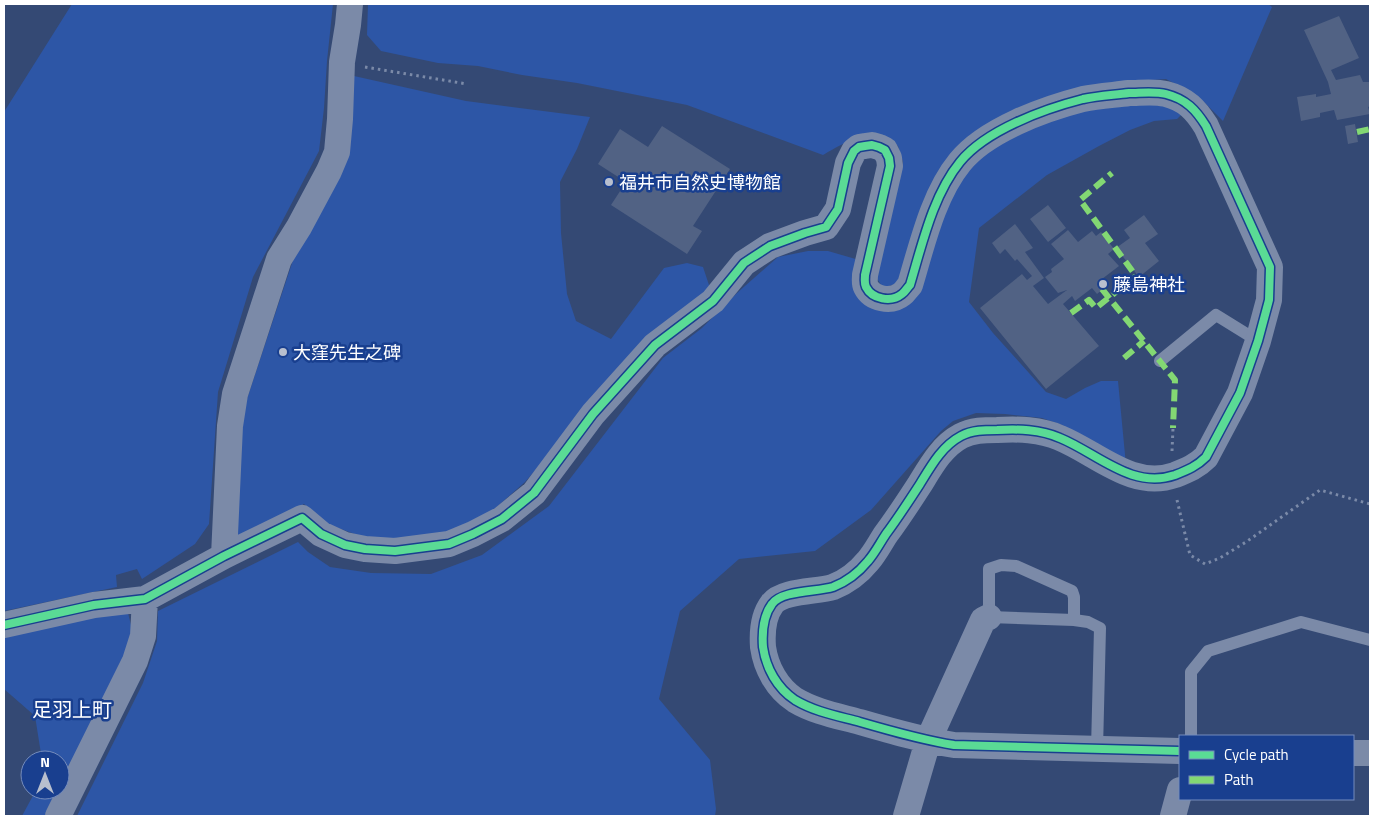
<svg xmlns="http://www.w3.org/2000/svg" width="1374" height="820" viewBox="0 0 1374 820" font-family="'Titillium Web','Noto Sans JP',sans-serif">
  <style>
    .green { fill: #2d56a6 }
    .building { fill: #516284 }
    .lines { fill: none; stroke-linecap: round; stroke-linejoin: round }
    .path { stroke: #7b8aa8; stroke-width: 3; stroke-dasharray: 2.5 4; stroke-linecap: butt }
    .service { stroke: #7b8aa8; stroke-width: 12 }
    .minor { stroke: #7b8aa8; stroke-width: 26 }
    .quiet { stroke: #83d873; stroke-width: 6; stroke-dasharray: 12 6; stroke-linecap: butt }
    .cycleway-casing { stroke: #193f8f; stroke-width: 11 }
    .cycleway { stroke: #5adb95; stroke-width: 8 }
    .poi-dot { fill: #b8bfce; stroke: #193f8f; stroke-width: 2 }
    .labels { text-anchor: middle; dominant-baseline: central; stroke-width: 5; stroke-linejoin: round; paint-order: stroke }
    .poi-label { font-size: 18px; fill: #fff; stroke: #193f8f; text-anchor: start }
    .quarter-label { font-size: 20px; fill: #fff; stroke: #193f8f }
  </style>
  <rect width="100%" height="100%" fill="#344974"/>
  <path class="green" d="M72 4H333L327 61 324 108 319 151 253 277 218 392 209 524 195 544 142 579 137 569 116 575 117 587 4 611V112Z
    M368 4H1268L1272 7 1223 121 1205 103 1189 91 1166 79 1138 81 975 136 904 281 883 288 876 277 903 162 898 146C894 143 889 138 884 137 865 130 840 145 823 155L687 105 577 83 522 75 478 66 438 63 381 51 367 35Z
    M354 76 466 101 590 117 577 149 560 182 561 233 567 294 576 321 611 339 664 268 687 263 703 267 710 288 594 403 525 482 491 512 452 532 407 541 366 538 324 523 304 504 234 541 240 429 247 399Z
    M1166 103 1183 113 1177 119 1154 121 1130 130 1099 146 1047 175 979 228 969 302 993 333 1046 392 1066 399 1085 388 1101 381H1118L1126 465 1062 425 1042 418 1005 414 976 413 953 421 941 431 871 510 815 551 739 559 680 611 659 699 710 760 716 809 715 816H77L143 683 157 641 158 611 298 542 308 552 330 567 371 573 431 574 482 555 549 506 663 358 702 328 737 293 778 257 808 251H828L859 260 893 309 963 175 984 152 1025 128 1088 107Z
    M127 609 133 633 126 659 60 787V760H42L35 716 4 689V636Z
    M36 790H59L47 816H22Z"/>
  <path class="building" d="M1339 16 1359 58 1331 70 1336 80 1360 75 1363 82H1370V106L1368 107 1370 114 1337 120 1334 110 1320 113V117L1301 121 1297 97 1316 94V97L1331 94 1328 82 1304 30Z
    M1355 124 1358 142 1348 144 1345 126Z
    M662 126 730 169 693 226 702 231 687 254 611 205 626 182 598 164 620 129 648 147Z
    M1048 205 1066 228 1048 242 1030 219Z
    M1144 215 1158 234 1145 243 1159 261 1139 277 1116 248 1130 238 1124 230Z
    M1015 224 1033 248 1025 252 1044 278 1033 286 1048 304 1067 290 1058 293 1045 277 1052 272 1051 269 1064 259 1051 244 1068 230 1078 242 1092 231 1096 236 1101 232 1114 249 1108 254 1119 266 1102 279 1108 285 1097 294 1092 288 1075 301 1072 296 1063 304 1099 346 1046 389 980 308 1022 274 1027 280 1032 276 1017 259 1015 261 1005 249 1000 254 992 243Z"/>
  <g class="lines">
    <path class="path" d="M365 67 467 84
      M1172 451 1173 428
      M1177 500 1190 555 1205 564 1220 558 1246 542 1320 490 1370 504"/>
    <path class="service" d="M1160 361 1216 315 1258 341
      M1074 620V597L1072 591 1016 566 1001 565 989 569V617L1074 620 1088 622 1100 628 1097 749
      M1191 736V672L1208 651 1301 622 1370 640"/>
    <path class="minor" d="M224 556 230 426 235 394 279 259 299 227 329 171 337 152 340 119 342 62 348 25 350 4
      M4 625 94 605 145 599 224 556 302 518 321 534 345 545 365 549 395 551 449 544 473 534 502 519 534 493 593 414 655 345 713 301 744 263 770 246 805 233 826 227 838 209 848 163 854 151 859 147 865 146 872 145 879 147 885 150 889 158 890 166 865 275C865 279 864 283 866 287 872 299 891 303 902 294 905 292 907 288 910 285 922 245 933 195 960 162 986 130 1044 109 1083 99 1098 96 1114 95 1129 93 1140 93 1155 91 1166 94 1186 99 1196 110 1206 126L1270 267 1269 300 1258 341 1240 393 1206 457C1197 466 1188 470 1175 475 1132 490 1097 453 1060 438 1040 429 1018 429 997 430 985 430 972 430 961 436 942 446 931 466 920 484 909 501 898 518 886 534 880 543 875 553 868 561 859 572 846 582 833 587 817 592 782 590 772 604 763 616 762 633 763 647 766 668 777 688 795 700 815 712 838 716 860 722 891 731 922 740 954 745L1180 751
      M1353 753H1370
      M58 816 135 661 143 636 145 599
      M906 816 928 741 983 620 989 617
      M1173 816 1180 790"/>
    <path class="quiet" d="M1357 132 1370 129
      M1102 289 1175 380 1173 428
      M1071 313 1089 300 1096 308 1136 276 1080 200 1112 173
      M1124 358 1144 341"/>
    <defs>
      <path id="cycleway" d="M4 625 94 605 145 599 224 556 302 518 321 534 345 545 365 549 395 551 449 544 473 534 502 519 534 493 593 414 655 345 713 301 744 263 770 246 805 233 826 227 838 209 848 163 854 151 859 147 865 146 872 145 879 147 885 150 889 158 890 166 865 275C865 279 864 283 866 287 872 299 891 303 902 294 905 292 907 288 910 285 922 245 933 195 960 162 986 130 1044 109 1083 99 1098 96 1114 95 1129 93 1140 93 1155 91 1166 94 1186 99 1196 110 1206 126L1270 267 1269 300 1258 341 1240 393 1206 457C1197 466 1188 470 1175 475 1132 490 1097 453 1060 438 1040 429 1018 429 997 430 985 430 972 430 961 436 942 446 931 466 920 484 909 501 898 518 886 534 880 543 875 553 868 561 859 572 846 582 833 587 817 592 782 590 772 604 763 616 762 633 763 647 766 668 777 688 795 700 815 712 838 716 860 722 891 731 922 740 954 745L1180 751"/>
    </defs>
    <use href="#cycleway" class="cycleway-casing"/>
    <use href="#cycleway" class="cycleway"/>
  </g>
  <g class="poi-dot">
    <circle cx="609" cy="182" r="5"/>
    <circle cx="1103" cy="284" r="5"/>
    <circle cx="283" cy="352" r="5"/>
  </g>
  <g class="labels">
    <g class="poi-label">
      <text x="619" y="182">福井市自然史博物館</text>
      <text x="1113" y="284">藤島神社</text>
      <text x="293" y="352">大窪先生之碑</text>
    </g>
    <g class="quarter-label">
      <text x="72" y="709">足羽上町</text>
    </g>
  </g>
  <rect width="1374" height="820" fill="none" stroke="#ffffff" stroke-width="10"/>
  <rect x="1179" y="735" width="175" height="65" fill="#193f8f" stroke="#758cbc"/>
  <rect x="1189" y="751" width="25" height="8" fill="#5adb95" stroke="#758cbc"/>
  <text x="1224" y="760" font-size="15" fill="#ffffff">Cycle path</text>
  <rect x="1189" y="776" width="25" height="8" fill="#83d873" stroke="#758cbc"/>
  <text x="1224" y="785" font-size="15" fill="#ffffff">Path</text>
  <g transform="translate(45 775)"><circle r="24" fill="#193f8f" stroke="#758cbc"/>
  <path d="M0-4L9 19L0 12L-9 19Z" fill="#b8bfce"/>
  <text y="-8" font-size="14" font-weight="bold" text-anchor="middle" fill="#ffffff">N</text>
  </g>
</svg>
